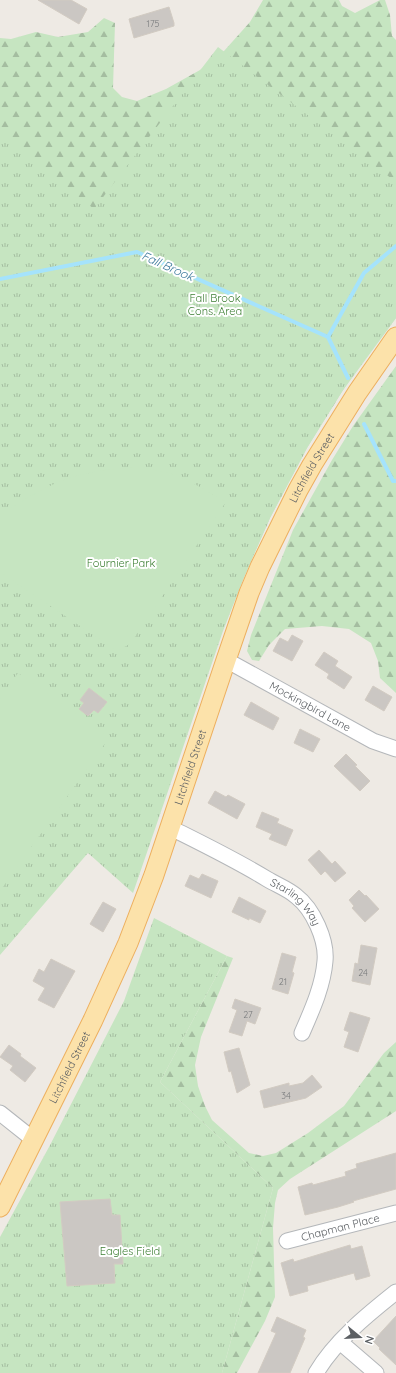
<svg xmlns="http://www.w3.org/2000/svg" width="396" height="1373" viewBox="0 0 396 1373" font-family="Quicksand,sans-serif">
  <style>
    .forest { fill: url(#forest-firs) }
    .park { fill: url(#park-tufts) }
    .garden { fill: #c6e5c1 }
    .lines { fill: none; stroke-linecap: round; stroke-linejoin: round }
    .stream { stroke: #a5e3fc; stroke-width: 4 }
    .building { fill: #cbc7c3; stroke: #d2cbc2 }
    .minor-casing { stroke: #b4b7ba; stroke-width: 17 }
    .major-casing { stroke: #edaf5e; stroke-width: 21 }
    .minor { stroke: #fff; stroke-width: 15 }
    .major { stroke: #fce2aa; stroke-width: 19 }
    .labels { text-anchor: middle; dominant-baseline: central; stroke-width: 4; stroke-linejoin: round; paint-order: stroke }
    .number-label { font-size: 9px; fill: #787a7c }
    .park-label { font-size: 11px; fill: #3f8036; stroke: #fff }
    .street-label { font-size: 11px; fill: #5c6064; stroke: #fff }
    .water-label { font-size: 12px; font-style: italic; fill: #3d7a9c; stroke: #fff }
  </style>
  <defs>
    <pattern id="forest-firs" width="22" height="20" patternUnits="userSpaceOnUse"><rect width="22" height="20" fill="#c6e5c1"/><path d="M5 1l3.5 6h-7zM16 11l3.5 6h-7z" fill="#a4bda0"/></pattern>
    <pattern id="park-tufts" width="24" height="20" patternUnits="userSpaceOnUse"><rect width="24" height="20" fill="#c6e5c1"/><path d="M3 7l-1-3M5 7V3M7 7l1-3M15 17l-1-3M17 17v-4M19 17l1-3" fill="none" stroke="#a4bda0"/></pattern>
  </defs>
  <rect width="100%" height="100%" fill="#eeeae4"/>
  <path class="forest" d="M263 0H339L342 6 355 13 380 0H385L390 15 392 36 396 40V318L350 379 307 448 270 518 244 577 231 609 0 426V38L11 39 36 32 58 37 88 32 104 18 115 23 113 88 122 97 137 101 166 89 200 70 224 51 250 22Z
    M396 366V693L380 678 378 661 371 643 349 629 322 626 285 629 269 645 259 661 252 660 247 651 251 635 293 530 332 460 353 426Z
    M227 956 233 958 201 1037 195 1065 198 1086 205 1106 212 1120 249 1153 263 1156 276 1153 308 1133 344 1106 384 1053 396 1042V1111L290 1179 278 1190 275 1203 273 1228 275 1297 265 1321 237 1373H222L273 1188 160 1082Z"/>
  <path class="park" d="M218 47 396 182V318L341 393 307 448 270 518 244 577 223 631 133 893 88 853 0 955V134L94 209Z
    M154 918 227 956 160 1082 273 1188 222 1373H0V1237L49 1147 124 1001Z"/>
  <path class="garden" d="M140 467 177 475 200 487 226 502 130 644 117 651 0 572V516C28 496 60 477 94 472 109 469 125 468 140 467Z
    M18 673 109 738 0 891V699Z"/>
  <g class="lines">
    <path class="stream" d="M0 279 137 252 328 337 348 378
      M328 337 364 273 396 246
      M364 424 393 481H396"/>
  </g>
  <path class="building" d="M38 0H71L87 9 79 24Z
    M169 7 174 23V26L134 38 129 19Z
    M292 635 303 641 292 661 273 651 280 638 288 642Z
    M324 652 338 661 335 666 352 677 344 689 327 678 329 674 315 665Z
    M373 686 392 697 384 711 365 700Z
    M89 688 107 702 98 713 94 710 88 716 79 709 84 703 80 700Z
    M251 702 279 718 273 730 244 715Z
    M300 729 320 739 313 752 294 743Z
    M346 754 357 765 355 766 370 781 360 791 334 766Z
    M215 791 226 797 228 795 245 804 237 819 208 803Z
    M262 812 279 819 277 823 293 830 286 846 269 839 272 834 256 827Z
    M319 850 332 864 335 861 346 873 335 882 325 871 321 875 308 860Z
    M202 874 218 881 211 898 185 886 190 875 199 879Z
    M359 890 365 896 366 895 379 909 365 922 352 908 354 906 349 900Z
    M239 897 266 911 260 923 249 918V920L232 912Z
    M103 902 116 909 103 932 90 924Z
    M361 945 377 948 370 985 352 981 355 963 358 964Z
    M282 953 296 957 292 972 294 973 288 994 272 989Z
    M51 959 75 971 54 1008 38 1000 45 988 33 981 39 969 44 972Z
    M235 999 261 1008 255 1024 247 1021 242 1036 229 1032 237 1010 232 1008Z
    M350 1012 370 1018 358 1052 344 1047 349 1032 344 1030Z
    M9 1045 21 1054 20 1056 36 1068 25 1082 10 1070 13 1066 0 1057Z
    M239 1048 250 1085 237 1093 231 1071 229 1072 224 1052Z
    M312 1075 322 1087 306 1098 264 1108 260 1091 289 1083V1086L303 1083Z
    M396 1153V1189L353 1201 354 1202 338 1207 305 1215 298 1187 312 1183 313 1185 346 1176 345 1172 357 1168 356 1164Z
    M110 1199 112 1215H120L123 1264H114L115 1283 67 1286 60 1202Z
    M350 1245 351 1249 362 1246 370 1276 356 1280 354 1273 307 1286 308 1291 290 1296 281 1263 293 1259 294 1262Z
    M396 1316V1365L379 1349 380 1348 373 1341Z
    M277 1317 306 1330 303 1337 305 1338 290 1373H258L276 1333 271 1331Z"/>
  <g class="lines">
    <defs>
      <g id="minor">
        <path id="s1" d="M226 660 373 741 396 749"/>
        <path id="s2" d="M171 828C203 844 236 860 267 879 277 885 288 889 296 896 313 909 327 940 325 961 323 986 312 1010 302 1033"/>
        <path d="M0 1113 34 1140"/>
        <path id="s3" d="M287 1241 396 1213"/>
        <path d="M340 1342 376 1373"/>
        <path d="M316 1373C335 1341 367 1315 396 1292"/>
      </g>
      <g id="major">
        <path id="s4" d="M0 1207 93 1020 128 943 154 875 226 660 249 593 260 567 298 490 312 465 357 393 396 337"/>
      </g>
    </defs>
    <use href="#minor" class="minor-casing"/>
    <use href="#major" class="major-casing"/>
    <use href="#minor" class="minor"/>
    <use href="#major" class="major"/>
  </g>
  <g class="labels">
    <g class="number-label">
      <text x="153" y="23">175</text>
      <text x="363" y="972">24</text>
      <text x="283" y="981">21</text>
      <text x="248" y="1014">27</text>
      <text x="286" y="1095">34</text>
    </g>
    <g class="park-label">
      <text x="215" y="298">Fall Brook<tspan x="215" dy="13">Cons. Area</tspan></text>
      <text x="121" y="563">Fournier Park</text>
      <text x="130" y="1251">Eagles Field</text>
    </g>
    <g class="street-label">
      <text stroke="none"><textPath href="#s4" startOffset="804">Litchfield Street</textPath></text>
      <text stroke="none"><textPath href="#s1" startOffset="96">Mockingbird Lane</textPath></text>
      <text stroke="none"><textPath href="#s4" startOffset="480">Litchfield Street</textPath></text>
      <text stroke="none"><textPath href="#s2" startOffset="146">Starling Way</textPath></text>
      <text stroke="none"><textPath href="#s4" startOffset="156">Litchfield Street</textPath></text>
      <text stroke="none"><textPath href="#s3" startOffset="55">Chapman Place</textPath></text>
    </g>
    <g class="water-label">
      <text transform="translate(168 266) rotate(24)">Fall Brook</text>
    </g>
  </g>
  <g transform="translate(360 1337) rotate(108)" stroke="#ffffff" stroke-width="3" paint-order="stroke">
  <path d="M0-3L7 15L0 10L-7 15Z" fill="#5c6064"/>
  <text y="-6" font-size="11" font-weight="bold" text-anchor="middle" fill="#5c6064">N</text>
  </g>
</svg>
